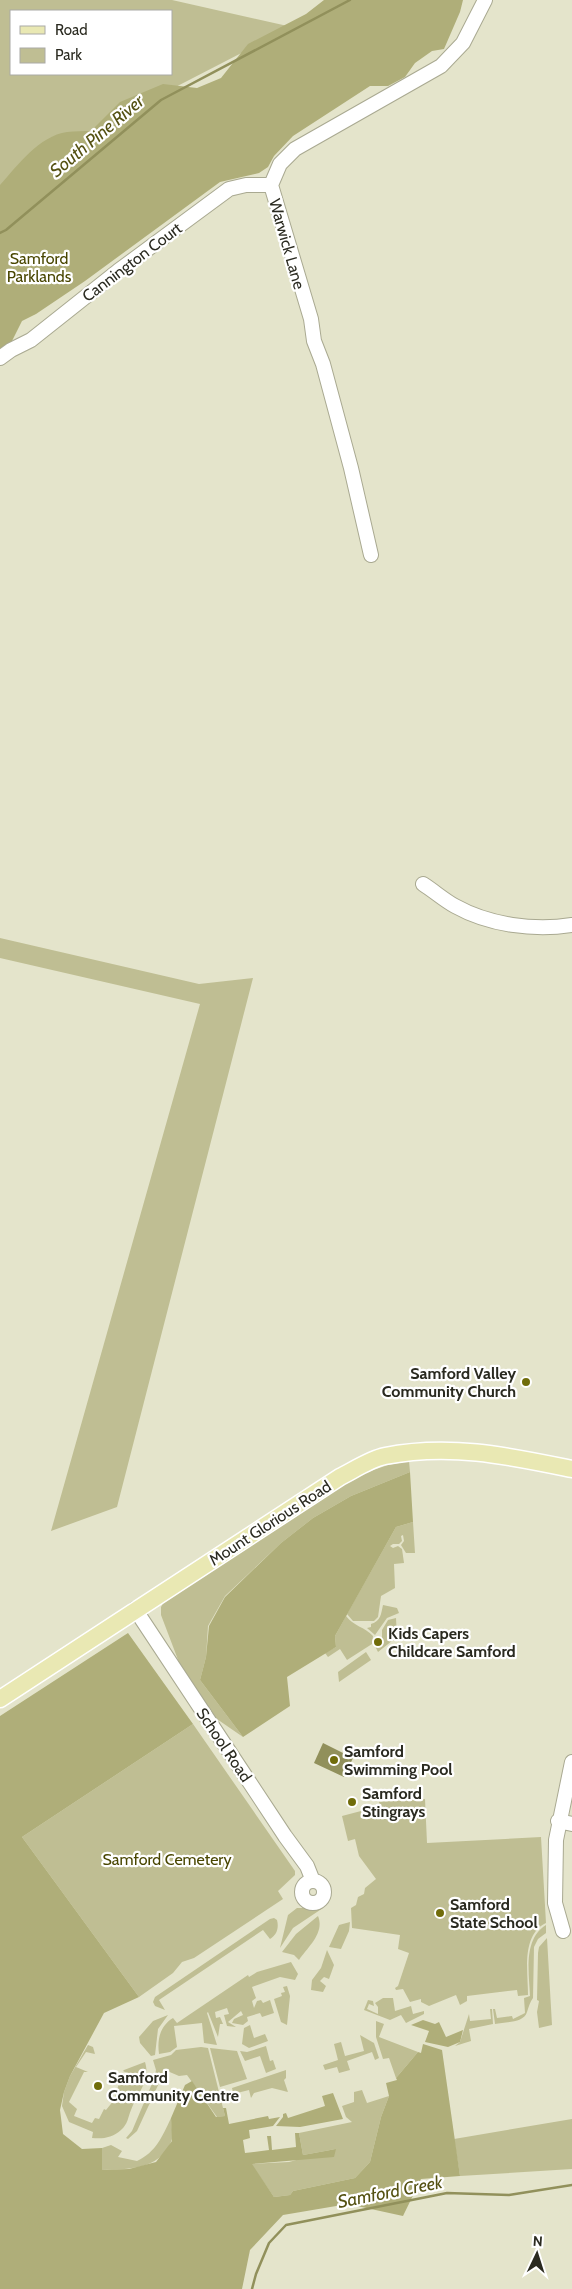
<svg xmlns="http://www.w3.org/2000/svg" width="572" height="2289" viewBox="0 0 572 2289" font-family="Cabin,sans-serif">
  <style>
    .green { fill: #bfbe93; fill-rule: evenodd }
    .forest { fill: #afae79 }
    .water { fill: #91905b }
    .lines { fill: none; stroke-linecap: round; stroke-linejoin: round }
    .stream { stroke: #91905b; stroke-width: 2.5 }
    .minor-casing { stroke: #a9a991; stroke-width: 16 }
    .major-casing { stroke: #fff; stroke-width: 19 }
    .minor { stroke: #fff; stroke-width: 14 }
    .major { stroke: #e9e8b3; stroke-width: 16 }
    .poi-dot { fill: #706c0a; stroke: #fff; stroke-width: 2 }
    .labels { text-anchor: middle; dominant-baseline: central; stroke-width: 4.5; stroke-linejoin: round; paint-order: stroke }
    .street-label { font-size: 16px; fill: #2a2a20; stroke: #fff }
    .park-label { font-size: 16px; fill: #494601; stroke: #fff }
    .poi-label { font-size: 16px; font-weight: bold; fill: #2a2a20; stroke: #fff; text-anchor: start }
    .water-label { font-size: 18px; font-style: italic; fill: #545112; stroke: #fff }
  </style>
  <rect width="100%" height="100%" fill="#e4e4cb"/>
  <path class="green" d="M0 0H172L292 27 160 95 0 204ZM11 11H171V74H11Z
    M0 938 199 984 253 978 117 1507 51 1531 200 1004 0 958Z
    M409 1461 410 1472 351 1496 313 1518 281 1543 225 1596 208 1626 206 1657 200 1680 243 1737 214 1717 180 1665 161 1615V1607L165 1600 350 1478 388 1465Z
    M413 1522 415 1553H406L401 1545 404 1541 403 1535 401 1536 402 1541 399 1544H393L390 1546 393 1548 398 1546 402 1549 404 1563 394 1564 395 1588 381 1596 378 1617 374 1621H353L347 1614 396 1527Z
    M383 1605 397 1608 399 1613 387 1618 375 1635 367 1628 371 1627V1624C381 1621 381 1614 383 1605Z
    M346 1616C353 1626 365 1627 373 1636L372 1644 347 1660 340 1649 328 1657 325 1653 336 1647 335 1636Z
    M396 1618 397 1637 378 1652 375 1646 382 1638V1630L388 1620Z
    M366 1652 371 1660 339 1682 338 1672Z
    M193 1724 295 1871V1875L278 1891 283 1899 194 1958 182 1962 173 1973 139 1997 22 1837Z
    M425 1799 427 1843 541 1837 546 1923C521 1935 528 1972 528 1995L518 1996 517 1990 467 1996V2001L460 2005 456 1995 429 2006 421 2002V1999L410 2002 403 1989 396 1990 395 1988 398 1986 409 1953 398 1949 400 1935 352 1928 351 1908 356 1905 358 1897 364 1894 365 1888 376 1879 359 1856 355 1839 348 1841 342 1816 380 1806 379 1802Z
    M297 1908H323L293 1928 280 1948 288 1915Z
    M318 1916C325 1933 308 1947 299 1960L294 1955 282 1952 296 1934Z
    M274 1918 277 1920C279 1928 277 1935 270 1939L263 1930 159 2000 165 2010 155 2006 153 2002 155 1997 270 1919Z
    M350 1922 349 1931 341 1949 329 1947 339 1925Z
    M546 1925V1933L538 1939 534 1947 533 1998C530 2002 529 2006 527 2012 524 2023 505 2022 495 2024L493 2009H495L497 2018 512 2016 513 2019 525 2013 524 1998 530 1996C529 1973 523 1939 546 1925Z
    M547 1938 552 2025 539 2028 537 2012 539 2001 537 2000 538 1953 539 1947Z
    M327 1950 334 1965 329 1979 324 1977 320 1981 326 1986 323 1992 311 1990 312 1980 321 1968Z
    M291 1962 298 1974 295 1980 280 1977 252 1987 256 1998 252 2001 254 2008 257 2001 261 2000 263 2003 270 2000 274 2013 262 2017 260 2013 247 2017 248 2021 243 2025 232 2023 234 2019 243 2015 241 2011 228 2022 236 2027 227 2026 224 2015 229 2014 227 2008 215 2012 216 2018 220 2017 223 2024H220L218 2037 208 2012 207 2013 217 2045 204 2043 202 2023 174 2026 177 2047 170 2052 159 2054C157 2039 160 2026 173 2018L177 2023 248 1975 249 1977 257 1972Z
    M287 1986 290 1996 287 2025 281 2022 274 1999 282 1996 281 1993 285 1992 283 1987Z
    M383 1998H393L395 2011 411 2006 413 2014 424 2011V2014L406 2023 401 2015 390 2020 364 2010 368 2000 373 2001 374 2006 369 2004 367 2009 378 2014V2007L375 2003Z
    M490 2009H492L493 2024 469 2029 471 2041 455 2046 460 2042 469 2014 470 2021 491 2019Z
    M168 2015 158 2029 155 2055 151 2056 140 2043 139 2037 153 2021Z
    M376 2021 384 2024 379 2037 418 2052 396 2078 389 2058 383 2059 376 2037Z
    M250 2025 254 2038 265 2034 268 2041 249 2048 242 2044 244 2028Z
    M360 2035 374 2043 379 2058 375 2060 372 2052 347 2061 350 2070 339 2073 337 2067 325 2070 323 2065 338 2060 334 2044 341 2042 345 2056 364 2051Z
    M88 2045 93 2047 95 2054 86 2052 76 2067 88 2072H84L69 2102 77 2109 74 2116 92 2123 95 2118 99 2119 104 2109 106 2110 114 2100 120 2080 125 2082 129 2074 123 2071 124 2070 145 2062C151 2081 137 2093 131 2110 128 2117 128 2124 121 2130 112 2138 103 2139 92 2138L93 2132 69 2122 62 2106 64 2092 70 2076Z
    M266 2046 270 2061 273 2060 276 2069 266 2073 260 2056 245 2061 240 2051 247 2052Z
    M201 2047 208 2048 225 2116 217 2117 187 2075 179 2076 165 2070 137 2131 128 2139 126 2138 132 2131 154 2079 156 2070 153 2060 171 2055 176 2050Z
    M210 2048 237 2051 247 2079 220 2087Z
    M286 2070V2078L284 2080 288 2092 272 2088 254 2093 251 2098 249 2090 237 2093 238 2100 227 2103 226 2098 234 2096 232 2088Z
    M362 2090 367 2103 389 2096 381 2117 370 2162 355 2178 293 2191 290 2195 274 2197 251 2164 289 2162 336 2149 303 2155 299 2133 352 2122 346 2117 342 2106 354 2102V2092Z
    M171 2118C171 2125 174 2136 171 2142 159 2170 128 2169 102 2170V2148L111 2145 122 2151 118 2157 137 2161C156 2152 162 2137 171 2118Z
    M572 2119V2169L460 2176 454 2139Z"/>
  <path class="forest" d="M324 0H463L460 12 444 49 432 51 415 63 405 77 388 86H370L293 136 274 156 268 167 259 173 220 182 85 281 36 314 22 321 11 343 0 349V185C18 165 39 136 67 132 75 131 84 131 91 131L120 102 163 84 197 88 221 78 248 44 306 14Z
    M410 1472 413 1522 396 1527 335 1636 336 1647 287 1677 290 1706 243 1737 200 1680 206 1657 209 1626 225 1597 281 1543 313 1518 351 1496Z
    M128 1633 193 1724 22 1837 139 1997 104 2013 70 2076 64 2092 60 2110 63 2134 82 2149 102 2148V2170L129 2169 156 2162 172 2141 171 2118 185 2085 192 2081 216 2117 225 2116 223 2108H226L229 2124 268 2116 269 2119 280 2117 273 2126 249 2130 250 2138 243 2140 245 2153 269 2150 267 2136H271L272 2150 296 2147 295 2133H299L303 2155 336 2149 334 2157 252 2164 274 2197 290 2195 293 2191 355 2178 370 2162 381 2117 389 2096 386 2083 397 2080 396 2078 418 2052 421 2053 423 2044 442 2050 460 2176 421 2179 403 2216 348 2204 283 2215 250 2250 242 2289H0V1716Z
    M423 2020 435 2024 439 2022 446 2037 463 2030 460 2042 448 2047 425 2042 429 2031 411 2025Z
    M333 2093 343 2119 300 2127 276 2126 283 2117V2114L286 2113 288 2118 325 2106 322 2096Z"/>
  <path class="water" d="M323 1743 353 1758 344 1777 314 1763Z"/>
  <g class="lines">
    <path class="stream" d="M0 233 6 230 161 100 350 0
      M252 2289 256 2274 269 2243 286 2225 447 2193 509 2195 572 2185"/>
    <defs>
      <path id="minor" d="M0 358 11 350 31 340 118 271 229 189 246 185H271
        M371 555 351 468 323 364 314 341 311 319 271 185 280 164 295 149 441 66 463 43 485 0
        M423 884C434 891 444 900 455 906 489 925 534 931 572 925
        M135 1609 285 1836 307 1866 313 1881
        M558 1821 572 1824
        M302 1892a11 11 0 1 1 22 0a11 11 0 1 1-22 0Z
        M563 1931 555 1903 556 1840 572 1762"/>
      <path id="major" d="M0 1699 340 1477C354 1470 370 1459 385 1456 450 1443 509 1456 572 1469"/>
    </defs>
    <use href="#minor" class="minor-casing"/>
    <use href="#major" class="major-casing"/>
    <use href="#minor" class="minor"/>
    <use href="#major" class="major"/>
  </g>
  <g class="poi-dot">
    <circle cx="526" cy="1382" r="5"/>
    <circle cx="378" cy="1642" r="5"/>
    <circle cx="334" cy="1760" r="5"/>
    <circle cx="352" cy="1802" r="5"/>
    <circle cx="440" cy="1913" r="5"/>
    <circle cx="98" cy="2086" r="5"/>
  </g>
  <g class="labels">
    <g class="street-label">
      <text transform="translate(287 244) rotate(74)">Warwick Lane</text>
      <text transform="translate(132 262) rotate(-37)">Cannington Court</text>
      <text transform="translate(270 1523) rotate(-33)">Mount Glorious Road</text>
      <text transform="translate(224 1745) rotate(56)">School Road</text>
    </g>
    <g class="park-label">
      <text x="39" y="258">Samford<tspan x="39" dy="18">Parklands</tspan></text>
      <text x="167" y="1859">Samford Cemetery</text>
    </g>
    <g class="poi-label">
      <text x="516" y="1373" text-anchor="end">Samford Valley<tspan x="516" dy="18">Community Church</tspan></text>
      <text x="388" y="1633">Kids Capers<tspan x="388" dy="18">Childcare Samford</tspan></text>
      <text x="344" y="1751">Samford<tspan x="344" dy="18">Swimming Pool</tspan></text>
      <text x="362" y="1793">Samford<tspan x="362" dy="18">Stingrays</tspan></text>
      <text x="450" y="1904">Samford<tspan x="450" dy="18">State School</tspan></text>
      <text x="108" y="2077">Samford<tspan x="108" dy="18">Community Centre</tspan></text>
    </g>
    <g class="water-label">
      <text transform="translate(97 136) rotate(-40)">South Pine River</text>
      <text transform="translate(390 2192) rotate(-11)">Samford Creek</text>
    </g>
  </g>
  <rect x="10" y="10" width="162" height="65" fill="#ffffff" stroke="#aaaaa6"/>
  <rect x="20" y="26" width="25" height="8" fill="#e9e8b3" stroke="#aaaaa6"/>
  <text x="55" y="35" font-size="15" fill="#2a2a20">Road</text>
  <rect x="20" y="48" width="25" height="15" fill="#bfbe93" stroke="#aaaaa6"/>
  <text x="55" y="60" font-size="15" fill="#2a2a20">Park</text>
  <g transform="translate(537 2254) rotate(4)" stroke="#ffffff" stroke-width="4" paint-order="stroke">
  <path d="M0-4L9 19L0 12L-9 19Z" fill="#2a2a20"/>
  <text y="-8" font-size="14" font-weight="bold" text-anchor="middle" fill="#2a2a20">N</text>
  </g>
</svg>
